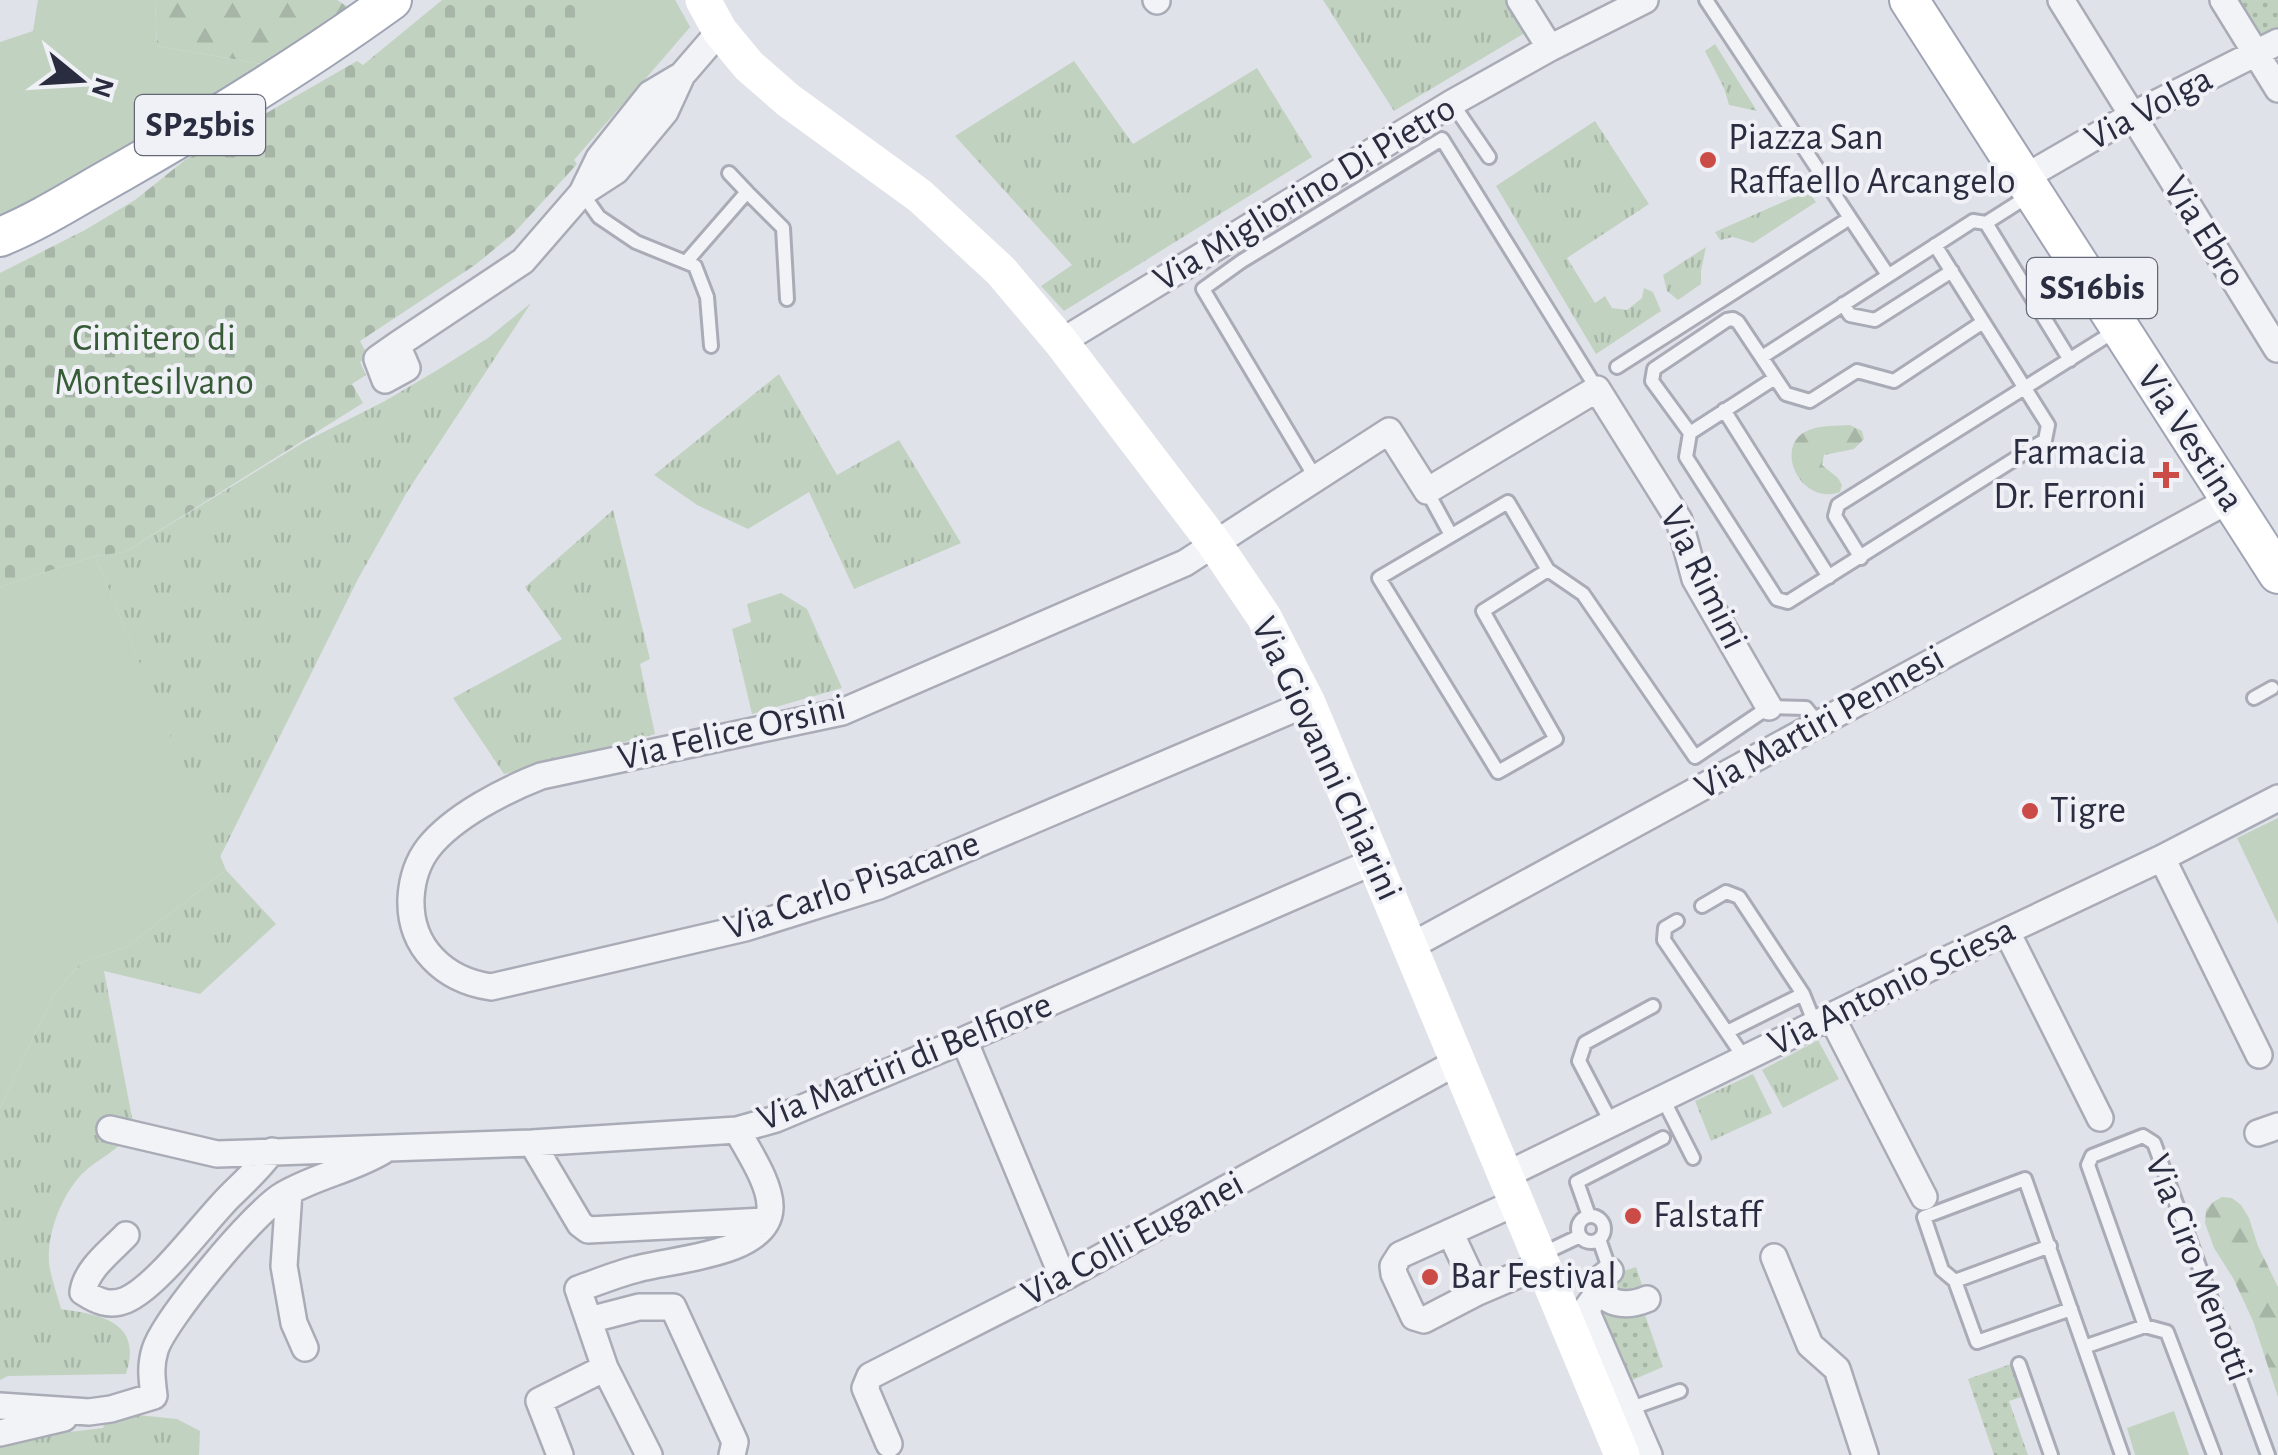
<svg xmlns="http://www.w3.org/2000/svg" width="2278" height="1455" viewBox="0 0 2278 1455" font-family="'Alegreya Sans',sans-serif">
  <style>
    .grass { fill: url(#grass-tufts) }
    .forest { fill: url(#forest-firs) }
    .cemetery { fill: url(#cemetery-stones) }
    .park { fill: url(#park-dots) }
    .garden { fill: #c2d2c1 }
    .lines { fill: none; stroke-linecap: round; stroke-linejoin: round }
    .lane-casing { stroke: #a9acb6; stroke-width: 18 }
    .street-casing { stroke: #a9acb6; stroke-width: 30 }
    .primary-casing { stroke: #9fa4b4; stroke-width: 42 }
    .lane { stroke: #f2f3f7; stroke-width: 12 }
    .street { stroke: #f2f3f7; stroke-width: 25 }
    .secondary { stroke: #fff; stroke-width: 35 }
    .primary { stroke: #fff; stroke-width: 38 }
    .poi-dot { fill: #cb4b47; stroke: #eff1f6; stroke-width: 4 }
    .labels { text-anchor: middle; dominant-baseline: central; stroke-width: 8; stroke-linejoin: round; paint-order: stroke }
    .shield { fill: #eff1f6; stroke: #646876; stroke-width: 2.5 }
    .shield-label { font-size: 35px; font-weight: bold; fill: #292d3f }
    .street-label { font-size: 38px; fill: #292d3f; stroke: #eff1f6 }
    .poi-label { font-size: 38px; fill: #292d3f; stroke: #eff1f6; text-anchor: start }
    .park-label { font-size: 38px; fill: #375b36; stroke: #eff1f6 }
  </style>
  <defs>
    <pattern id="grass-tufts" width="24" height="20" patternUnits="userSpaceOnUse" patternTransform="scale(2.5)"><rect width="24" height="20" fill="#c2d2c1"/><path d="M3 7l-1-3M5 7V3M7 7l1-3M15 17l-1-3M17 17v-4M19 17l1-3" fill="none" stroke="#a7b5a7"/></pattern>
    <pattern id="forest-firs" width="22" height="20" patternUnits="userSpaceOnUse" patternTransform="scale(2.5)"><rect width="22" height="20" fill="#c2d2c1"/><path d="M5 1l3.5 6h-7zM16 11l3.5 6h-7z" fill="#a7b5a7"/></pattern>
    <pattern id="cemetery-stones" width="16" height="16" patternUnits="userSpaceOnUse" patternTransform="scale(2.5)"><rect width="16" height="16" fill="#c2d2c1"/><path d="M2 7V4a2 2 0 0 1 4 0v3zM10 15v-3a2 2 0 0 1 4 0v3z" fill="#a7b5a7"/></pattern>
    <pattern id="park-dots" width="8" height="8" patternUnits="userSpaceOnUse" patternTransform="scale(2.5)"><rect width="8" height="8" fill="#c2d2c1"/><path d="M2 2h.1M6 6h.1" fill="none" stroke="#a7b5a7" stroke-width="1.8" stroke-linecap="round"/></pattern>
  </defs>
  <rect width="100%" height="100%" fill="#e0e2e9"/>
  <path class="grass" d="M1323 0H1508L1528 31 1394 111Z
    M1715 44 1757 111 1729 105 1724 88 1705 51Z
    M1074 61 1133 144 1257 68 1312 157 1064 311 1041 286 1072 265 955 136Z
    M1595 121 1649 204 1567 258 1595 303 1605 296 1612 308 1627 310 1642 298 1644 288 1653 292 1661 311 1596 354 1496 186Z
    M1808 191 1816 202 1753 243 1733 237 1720 240 1715 232Z
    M1706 247 1701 271V284L1678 300 1667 291 1663 275Z
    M531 303 407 492 358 579 220 857 95 556 125 552 304 442 385 401 439 369 488 338Z
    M779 374 837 475 899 440 961 543 854 589 809 492 748 529 697 505 654 475Z
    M613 510 650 659 640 664 655 734 504 774 453 698 562 639 525 587Z
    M781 593 807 609 842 688 752 714 732 629 751 622 747 604Z
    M226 870 276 924 200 994 104 971 134 1128C119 1152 99 1157 81 1175 61 1197 47 1233 49 1263 51 1278 57 1294 61 1309 102 1315 143 1322 126 1374L8 1376 0 1380V1108L54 994 81 963 128 946Z
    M1818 1040 1839 1079 1783 1108 1762 1070Z
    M1753 1074 1772 1113 1711 1141 1695 1101Z
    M108 1412 177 1419 200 1431 199 1455H0V1442L8 1439 103 1428Z"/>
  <path class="forest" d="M155 0H337L353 10 273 66 157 46Z
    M1850 425 1862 431 1864 439 1854 449 1824 455 1822 465 1838 478 1842 485 1840 492C1801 507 1771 445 1809 430 1821 425 1837 426 1850 425Z
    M2222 1197 2232 1198 2241 1205 2249 1218 2258 1246 2278 1287V1397L2253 1321 2233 1278 2214 1248 2205 1223 2206 1210 2213 1202Z"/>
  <path class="cemetery" d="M442 0H675L690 27 574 160 577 164 514 233 475 265 360 341 368 356 360 362 366 375 352 384 363 403 125 552 95 556 0 587V273L85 230 135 200 185 160 357 61 363 65Z"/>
  <path class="park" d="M2231 0H2278V30L2257 41Z
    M1636 1267 1645 1294 1642 1306 1663 1367 1623 1384 1589 1308 1602 1278Z
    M2014 1363 2025 1396 2009 1401 2028 1455H1994L1968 1379Z"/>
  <path class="garden" d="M38 0H155L157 46 273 66 0 229V42L33 31Z
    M602 0H675L690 27 629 98 574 35 586 24 582 18Z
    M95 556 226 870 128 946 81 963 54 994 0 1108V587Z
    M2278 818V924L2237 838Z
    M2174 1411 2189 1455H2135L2127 1428Z"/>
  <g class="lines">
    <defs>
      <path id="lane" d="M1452 103 1489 157
        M729 173 747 192
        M582 193 599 217 636 242 695 266 707 297 711 346
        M1850 218 1888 275
        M1986 223 2030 195
        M1935 245 2048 425 2045 440 1788 602 1777 599 1686 457 1690 433 1652 381 1654 369 1727 320 1733 319 1738 322 1786 394 1810 401 1857 371 1894 381 1983 322
        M686 262 747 192 783 228 787 299
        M1843 304 1850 315 1875 320 1952 271
        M1762 357 1973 221 1986 223 2070 360
        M1617 367 1850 218 1706 0
        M1724 410 1829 577
        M1690 433 1775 378
        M1315 477 1203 289 1242 261 1442 139 1597 389
        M1427 491 1451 535
        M1508 502 1548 570 1483 611 1556 739 1498 772 1379 578Z
        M1861 558 1835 516 1838 505 2115 331
        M1548 570 1583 594 1695 757 1769 707 1806 708 1818 723
        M2254 698 2272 688
        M1702 906 1726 892 1739 897 1803 994 1815 1024
        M1677 921 1665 928 1664 940 1745 1059
        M1727 1032 1803 994
        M1663 1099 1693 1158
        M1612 1124 1579 1061 1585 1043 1653 1006
        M1589 1216 1577 1182 1663 1138
        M1578 1229a13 13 0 1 1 26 0a13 13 0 1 1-26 0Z
        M1599 1239 1610 1271
        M1542 1254 1580 1236
        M1955 1281 2050 1246
        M2071 1309 1977 1342 1955 1281 1942 1270 1924 1217 2025 1179 2122 1455
        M2084 1347 2145 1326
        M2019 1364 2051 1455
        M1626 1410 1680 1391
        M2214 1455 2167 1332 2145 1326 2088 1165 2092 1156 2143 1136 2154 1143 2268 1455"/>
      <path id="street" d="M1156 0 1157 1
        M1520 0 1550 48
        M2061 0 2277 349
        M2223 0 2278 89
        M2022 179 2131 116 2278 42
        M582 193 616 171 665 112 682 75 720 31
        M1061 342 1452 103 1550 48 1645 0
        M397 345 407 368 385 380 377 359 397 345 523 261 582 193 599 158 650 94 682 75
        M1308 703 879 886 745 928 491 987C444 980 409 947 411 898 412 880 418 861 429 847 454 816 505 790 541 776L842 712 1185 563 1389 431 1427 491 1597 389 1679 520 1695 579 1769 707
        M2162 858 2259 1055
        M2007 932 2100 1118
        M1411 946 2229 500
        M1831 1016 1924 1197
        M964 1040 1063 1278
        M110 1129 217 1154 532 1143 737 1130 776 1119 964 1040 1375 861
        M2258 1133 2278 1126
        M532 1143 580 1224 588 1230 766 1221
        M1506 1175 1944 961 2162 858 2278 798
        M289 1192 284 1266 294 1323 305 1348
        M1517 1202 1400 1255 1393 1266 1394 1274 1414 1317 1424 1320 1478 1292 1543 1264
        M1450 1232 1478 1292
        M126 1235C111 1251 86 1269 83 1292 97 1301 109 1307 126 1300 158 1286 203 1223 230 1196 245 1181 259 1169 272 1151
        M1774 1257 1810 1345 1837 1369 1865 1455
        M1610 1271 1600 1279C1599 1307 1628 1307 1647 1299
        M1601 1289 1587 1308 1589 1317 1649 1455
        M589 1320 639 1307H673L735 1442 732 1455
        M0 1406 89 1412 111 1409 154 1396C152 1379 150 1366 155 1350 164 1320 256 1210 283 1195 315 1176 351 1170 383 1151
        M0 1433 64 1418
        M889 1444 865 1388 870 1376 1063 1278 1459 1061
        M560 1455 539 1401 605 1368
        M649 1455 605 1368 578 1289C598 1282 617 1274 637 1269 672 1259 768 1255 770 1208 771 1184 748 1151 737 1130"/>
      <path id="primary" d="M1909 0 2278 574
        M0 237C42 220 81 194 121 172 214 119 305 63 392 0"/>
    </defs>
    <use href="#lane" class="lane-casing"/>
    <use href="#street" class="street-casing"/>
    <use href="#primary" class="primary-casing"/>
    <use href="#lane" class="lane"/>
    <use href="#street" class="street"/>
    <path class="secondary" d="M703 0 720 31 749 66 788 100 920 196 1001 271 1061 342 1214 543 1264 617 1308 703 1622 1455"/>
    <use href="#primary" class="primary"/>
  </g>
  <g class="poi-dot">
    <circle cx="1708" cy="160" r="10"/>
    <path d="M2161 460h10v10h10v10h-10v10h-10v-10h-10v-10h10z"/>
    <circle cx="2030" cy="811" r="10"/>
    <circle cx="1633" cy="1216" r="10"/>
    <circle cx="1430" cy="1277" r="10"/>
  </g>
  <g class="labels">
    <g class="shield">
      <rect x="135" y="95" width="130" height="60" rx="8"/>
      <rect x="2027" y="258" width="130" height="60" rx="8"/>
    </g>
    <g class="shield-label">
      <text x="200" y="125">SP25bis</text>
      <text x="2092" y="288">SS16bis</text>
    </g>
    <g class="street-label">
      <text transform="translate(2149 109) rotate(-28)">Via Volga</text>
      <text transform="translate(1305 194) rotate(-31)">Via Migliorino Di Pietro</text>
      <text transform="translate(2204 232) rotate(58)">Via Ebro</text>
      <text transform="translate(2190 439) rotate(57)">Via Vestina</text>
      <text transform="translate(1703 578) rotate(64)">Via Rimini</text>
      <text transform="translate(1820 723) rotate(-29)">Via Martiri Pennesi</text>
      <text transform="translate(732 733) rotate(-13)">Via Felice Orsini</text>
      <text transform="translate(1326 759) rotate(65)">Via Giovanni Chiarini</text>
      <text transform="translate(852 886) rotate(-19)">Via Carlo Pisacane</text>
      <text transform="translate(1892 987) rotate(-26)">Via Antonio Sciesa</text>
      <text transform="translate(905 1062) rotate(-22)">Via Martiri di Belfiore</text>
      <text transform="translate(1133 1239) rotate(-28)">Via Colli Euganei</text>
      <text transform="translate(2198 1268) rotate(69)">Via Ciro Menotti</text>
    </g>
    <g class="poi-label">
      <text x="1728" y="138">Piazza San<tspan x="1728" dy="44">Raffaello Arcangelo</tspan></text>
      <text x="2146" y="453" text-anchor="end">Farmacia<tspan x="2146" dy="44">Dr. Ferroni</tspan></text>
      <text x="2050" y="811">Tigre</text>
      <text x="1653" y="1216">Falstaff</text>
      <text x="1450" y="1277">Bar Festival</text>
    </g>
    <g class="park-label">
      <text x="154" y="339">Cimitero di<tspan x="154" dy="44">Montesilvano</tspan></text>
    </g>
  </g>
  <g transform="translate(80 80) rotate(108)" stroke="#eff1f6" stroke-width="8" paint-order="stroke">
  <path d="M0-8L18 38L0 25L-18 38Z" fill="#292d3f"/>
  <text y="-15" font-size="28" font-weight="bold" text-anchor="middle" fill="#292d3f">N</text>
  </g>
</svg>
